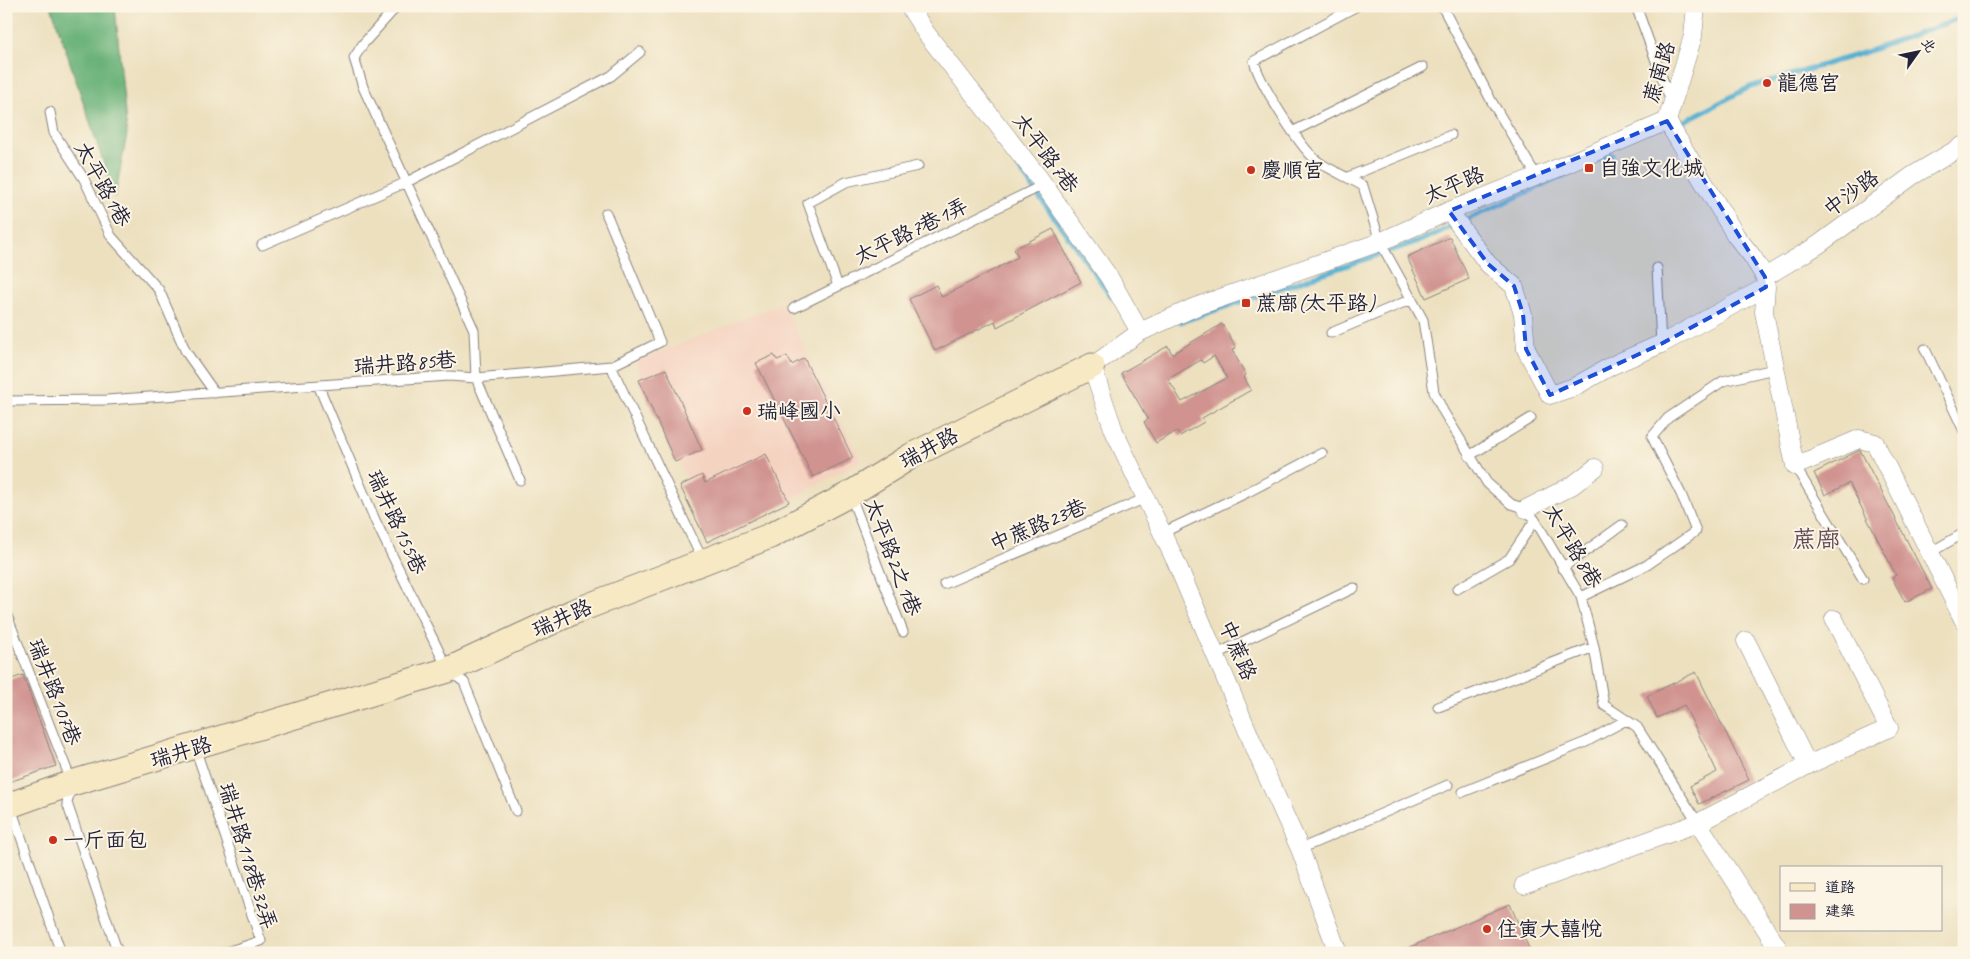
<svg xmlns="http://www.w3.org/2000/svg" width="1970" height="959" viewBox="0 0 1970 959" font-family="Caveat,'LXGW WenKai TC',sans-serif">
  <style>
    .built { fill: #f5d3c1 }
    .forest { fill: #6ab279; stroke: #466a5a }
    .lines { fill: none; stroke-linecap: round; stroke-linejoin: round }
    .stream { stroke: #54b0d2; stroke-width: 5 }
    .building { fill: #d09390; fill-rule: evenodd }
    .lane-casing { stroke: #87817d; stroke-width: 11 }
    .street-casing { stroke: #87817d; stroke-width: 19 }
    .secondary-casing { stroke: #87817d; stroke-width: 27 }
    .lane { stroke: #fff; stroke-width: 9 }
    .street { stroke: #fff; stroke-width: 18 }
    .secondary { stroke: #f7e9c3; stroke-width: 25 }
    .marked { fill: #1d4ed8; fill-opacity: 0.2; stroke: #1d4ed8; stroke-width: 4; stroke-dasharray: 10 6; stroke-linejoin: round }
    .poi-dot { fill: #c8321e; stroke: #fcf5e5; stroke-width: 2 }
    .labels { text-anchor: middle; dominant-baseline: central; stroke-width: 4; stroke-linejoin: round; paint-order: stroke }
    .street-label { font-size: 21px; fill: #22223b; stroke: #fcf5e5 }
    .poi-label { font-size: 21px; fill: #22223b; stroke: #fcf5e5; text-anchor: start }
    .quarter-label { font-size: 24px; fill: #5f4a59; stroke: #fcf5e5 }
  </style>
  <rect width="100%" height="100%" fill="#fcf5e5"/>
  <filter id="ink" filterUnits="userSpaceOnUse"><feTurbulence type="fractalNoise" baseFrequency=".02" numOctaves="2"/><feDisplacementMap in="SourceGraphic" scale="10" xChannelSelector="R" yChannelSelector="G"/><feConvolveMatrix kernelMatrix="1 2 1 2 8 2 1 2 1" color-interpolation-filters="sRGB"/></filter>
  <filter id="wash" filterUnits="userSpaceOnUse"><feTurbulence type="fractalNoise" baseFrequency=".0096" numOctaves="4" result="noise"/><feDisplacementMap in="SourceGraphic" scale="20" xChannelSelector="R" yChannelSelector="G"/><feGaussianBlur stdDeviation="1.12" result="paint"/><feColorMatrix in="noise" values="0 0 0 0 0 0 0 0 0 0 0 0 0 0 0 0 0 1.4 0 .05"/><feComposite in="paint" operator="in"/></filter>
  <g filter="url(#wash)">
    <rect width="100%" height="100%" fill="#ece0bf"/>
    <path class="built" d="M782 303 861 461 714 542 635 362Z"/>
    <path class="forest" d="M51 6H115L127 134 115 197Z"/>
    <g class="lines">
      <path class="stream" d="M1673 127 1750 87 1866 52 1964 17
        M1002 145 1111 296
        M1181 322 1422 240 1612 154"/>
    </g>
    <g id="blocks">
      <path class="building" d="M1053 229 1081 282 997 327 995 321 935 351 909 299 936 285 942 297 1018 257 1014 249Z
        M1450 237 1469 279 1426 298 1407 257Z
        M1222 324 1236 348 1232 350 1246 375 1244 377 1251 390 1202 418 1204 422 1180 436 1177 431 1156 443 1144 422 1148 419 1121 373 1168 346 1172 354ZM1214 356 1227 378 1182 402 1168 379 1201 360 1203 363Z
        M774 355 777 360 787 356 792 365 804 358 853 458 813 477 756 363Z
        M666 369 702 450 675 462 639 380Z
        M1860 450 1932 589 1905 602 1892 578 1896 575 1849 483 1825 495 1814 473Z
        M766 454 789 502 707 542 680 486 702 475 705 483Z
        M1696 672 1749 780 1699 804 1690 786 1717 772 1711 759 1684 705 1657 718 1647 696Z
        M23 675 56 766 6 783V681Z
        M1510 904 1531 953H1396Z"/>
    </g>
  </g>
  <g filter="url(#ink)">
    <use href="#blocks" fill-opacity="0" stroke="#87817d" stroke-width="1"/>
    <g class="lines">
      <defs>
        <path id="lane" d="M397 6 363 44 354 58 363 87 474 330 476 378 520 480
          M1357 6 1254 61C1259 82 1298 144 1315 159 1325 168 1350 178 1363 186L1380 242 1423 320 1434 392 1443 411 1487 483 1511 504 1526 509 1535 520 1581 597 1594 647 1604 705 1637 727 1698 823
          M1442 6 1492 102 1536 175
          M1636 6 1671 102
          M50 112 54 133 84 179 111 236 159 290 186 352 215 393
          M1294 131 1423 67
          M1348 177 1451 135
          M262 245 407 182 611 76 640 52
          M1657 268 1661 344
          M838 286 808 203 846 182 918 166
          M794 308 1043 185
          M1331 333 1412 299
          M1925 349 1964 431
          M611 366 703 561
          M319 387 375 520 448 670 464 682 516 811
          M6 401 107 400 449 376 476 378 611 366 660 342 606 213
          M1469 456 1531 418
          M1795 466 1863 579
          M850 494 903 632
          M1162 533 1248 492 1322 453
          M1931 552 1964 533
          M1562 568 1622 525
          M944 584 1146 498
          M1457 589 1509 559 1535 520
          M1581 597 1647 565 1696 531 1681 494 1652 437 1668 418 1723 381 1774 369
          M6 613 72 783 67 803 118 953
          M1215 655 1354 588
          M1438 707 1594 647
          M195 748 261 941 223 953
          M1463 792 1586 742 1626 720
          M11 808 61 953
          M1300 849 1448 785"/>
        <path id="street" d="M909 6 926 33 1039 178 1109 277 1140 332
          M1667 121 1736 236 1752 256 1765 277 1766 287 1764 312 1795 466 1859 439 1875 443 1964 621
          M1667 121 1693 36 1696 6
          M1449 211 1488 264 1514 286 1523 314 1526 349 1550 395 1574 387 1613 365 1661 344 1766 287
          M1765 277 1818 245 1912 176 1964 145
          M1526 509 1573 485 1595 468
          M1746 641 1808 765
          M1698 823 1781 953
          M1524 885 1698 823 1808 765 1889 728 1834 619
          M1338 953 1300 849 1262 765 1177 564 1114 431 1092 366 1140 332 1195 307 1380 242 1449 211 1553 170 1667 121"/>
        <path id="secondary" d="M6 804 10 805 72 783 448 670 573 612 770 536 850 494 911 456 1092 366"/>
      </defs>
      <use href="#lane" class="lane-casing"/>
      <use href="#street" class="street-casing"/>
      <use href="#secondary" class="secondary-casing"/>
      <use href="#lane" class="lane"/>
      <use href="#street" class="street"/>
      <use href="#secondary" class="secondary"/>
    </g>
  </g>
  <path class="marked" d="M1667 121 1765 277 1766 287 1661 344 1550 395 1526 349 1523 314 1514 286 1488 264 1449 211Z"/>
  <g class="poi-dot">
    <circle cx="1767" cy="83" r="5"/>
    <rect x="1584" y="163" width="10" height="10" rx="2.5"/>
    <circle cx="1251" cy="170" r="5"/>
    <rect x="1241" y="298" width="10" height="10" rx="2.5"/>
    <circle cx="747" cy="411" r="5"/>
    <circle cx="53" cy="840" r="5"/>
    <circle cx="1487" cy="929" r="5"/>
  </g>
  <g class="labels">
    <g class="street-label">
      <text transform="translate(1659 72) rotate(-73)">蔗南路</text>
      <text transform="translate(1046 153) rotate(53)">太平路7巷</text>
      <text transform="translate(103 184) rotate(61)">太平路1巷</text>
      <text transform="translate(1454 185) rotate(-23)">太平路</text>
      <text transform="translate(1851 193) rotate(-36)">中沙路</text>
      <text transform="translate(911 231) rotate(-26)">太平路7巷1弄</text>
      <text transform="translate(405 363) rotate(-4)">瑞井路85巷</text>
      <text transform="translate(929 448) rotate(-28)">瑞井路</text>
      <text transform="translate(397 522) rotate(65)">瑞井路155巷</text>
      <text transform="translate(1038 525) rotate(-23)">中蔗路23巷</text>
      <text transform="translate(1573 546) rotate(59)">太平路8巷</text>
      <text transform="translate(893 557) rotate(69)">太平路2之1巷</text>
      <text transform="translate(562 618) rotate(-24)">瑞井路</text>
      <text transform="translate(1238 650) rotate(67)">中蔗路</text>
      <text transform="translate(55 692) rotate(69)">瑞井路107巷</text>
      <text transform="translate(181 752) rotate(-16)">瑞井路</text>
      <text transform="translate(248 856) rotate(73)">瑞井路118巷32弄</text>
    </g>
    <g class="poi-label">
      <text x="1777" y="83">龍德宮</text>
      <text x="1599" y="168">自強文化城</text>
      <text x="1261" y="170">慶順宮</text>
      <text x="1256" y="303">蔗廍(太平路)</text>
      <text x="757" y="411">瑞峰國小</text>
      <text x="63" y="840">一斤面包</text>
      <text x="1497" y="929">住寅大囍悅</text>
    </g>
    <g class="quarter-label">
      <text x="1816" y="539">蔗廍</text>
    </g>
  </g>
  <rect width="1970" height="959" fill="none" stroke="#fcf5e5" stroke-width="25"/>
  <rect x="1780" y="866" width="162" height="65" fill="#fcf5e5" stroke="#a5a1a1"/>
  <rect x="1790" y="883" width="25" height="8" fill="#f7e9c3" stroke="#a5a1a1"/>
  <text x="1825" y="892" font-size="15" fill="#22223b">道路</text>
  <rect x="1790" y="904" width="25" height="15" fill="#d09390" stroke="#a5a1a1"/>
  <text x="1825" y="916" font-size="15" fill="#22223b">建築</text>
  <g transform="translate(1918 52) rotate(57)" stroke="#fcf5e5" stroke-width="4" paint-order="stroke">
  <path d="M0-4L9 19L0 12L-9 19Z" fill="#22223b"/>
  <text y="-8" font-size="14" font-weight="bold" text-anchor="middle" fill="#22223b">北</text>
  </g>
</svg>
